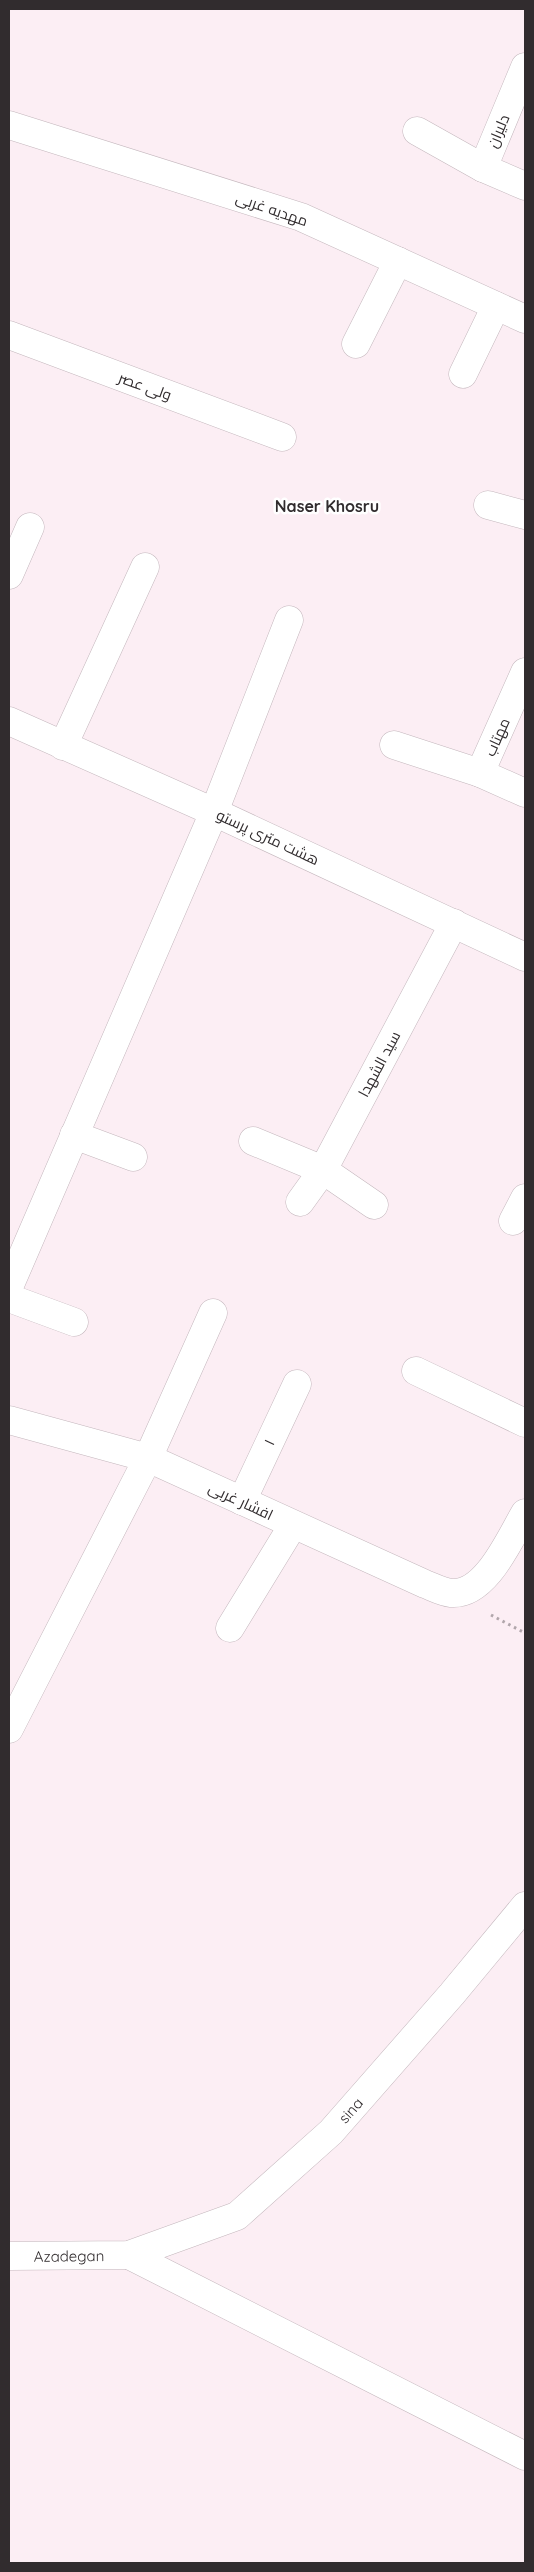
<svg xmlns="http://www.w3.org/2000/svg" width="534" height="2572" viewBox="0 0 534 2572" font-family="Quicksand,Cairo,sans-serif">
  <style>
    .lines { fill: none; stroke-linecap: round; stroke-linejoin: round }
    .minor-casing { stroke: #c4b7bd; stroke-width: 29 }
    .path { stroke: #b1a6ab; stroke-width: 3; stroke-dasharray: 2.5 4; stroke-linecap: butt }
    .minor { stroke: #fff; stroke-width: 28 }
    .labels { text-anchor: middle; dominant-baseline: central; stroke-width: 5; stroke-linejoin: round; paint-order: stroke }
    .street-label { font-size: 15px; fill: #312c2e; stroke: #fff }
    .neighbourhood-label { font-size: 16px; font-weight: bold; fill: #312c2e; stroke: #fff }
  </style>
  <rect width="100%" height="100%" fill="#fceef4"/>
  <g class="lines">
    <defs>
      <g id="minor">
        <path d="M9 125 301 217 525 319"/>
        <path d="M417 131 483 168 525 186"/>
        <path d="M483 168 525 67"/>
        <path d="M9 335 282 437"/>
        <path d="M356 344 398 261"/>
        <path d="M463 374 496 306"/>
        <path d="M488 505 525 515"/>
        <path d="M9 575 30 527"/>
        <path d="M9 721 214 812 525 957"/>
        <path d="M394 745 480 773 525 793"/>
        <path d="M63 746 145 567"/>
        <path d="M480 773 525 672"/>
        <path d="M74 1135 133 1157"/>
        <path d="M253 1141 323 1170 374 1205"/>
        <path d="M300 1202 323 1170 454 923"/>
        <path d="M513 1221 525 1198"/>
        <path d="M9 1287 214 812 289 620"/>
        <path d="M9 1298 74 1322"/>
        <path d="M416 1371 525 1423"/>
        <path d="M9 1420 148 1458 425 1584C433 1587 442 1592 451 1593 486 1596 510 1538 525 1513"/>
        <path d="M242 1501 297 1384"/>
        <path d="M230 1628 293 1525"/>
        <path d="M9 1729 148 1458 213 1313"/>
        <path d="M129 2255 525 2456"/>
        <path id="s1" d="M9 2256 129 2255 237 2216 331 2132 452 1994 525 1906"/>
      </g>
    </defs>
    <use href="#minor" class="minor-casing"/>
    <path class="path" d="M491 1615 525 1633"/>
    <use href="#minor" class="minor"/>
  </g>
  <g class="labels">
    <g class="street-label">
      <text transform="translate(498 131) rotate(-67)">دلیران</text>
      <text transform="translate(272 209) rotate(19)">مهدیه غربی</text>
      <text transform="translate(145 386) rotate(20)">ولی عصر</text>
      <text transform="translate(497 737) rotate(-66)">مهتاب</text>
      <text transform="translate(268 837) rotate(25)">هشت متری پرستو</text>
      <text transform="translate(379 1064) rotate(-62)">سید الشهدا</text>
      <text transform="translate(269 1442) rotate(-65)">۱</text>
      <text transform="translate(241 1501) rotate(25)">افشار غربی</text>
      <text stroke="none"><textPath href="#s1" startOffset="390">sina</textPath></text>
      <text stroke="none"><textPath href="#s1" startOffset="60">Azadegan</textPath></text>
    </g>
    <g class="neighbourhood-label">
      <text x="327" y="506">Naser Khosru</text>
    </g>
  </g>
  <rect width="534" height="2572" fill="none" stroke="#312c2e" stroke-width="20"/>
</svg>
